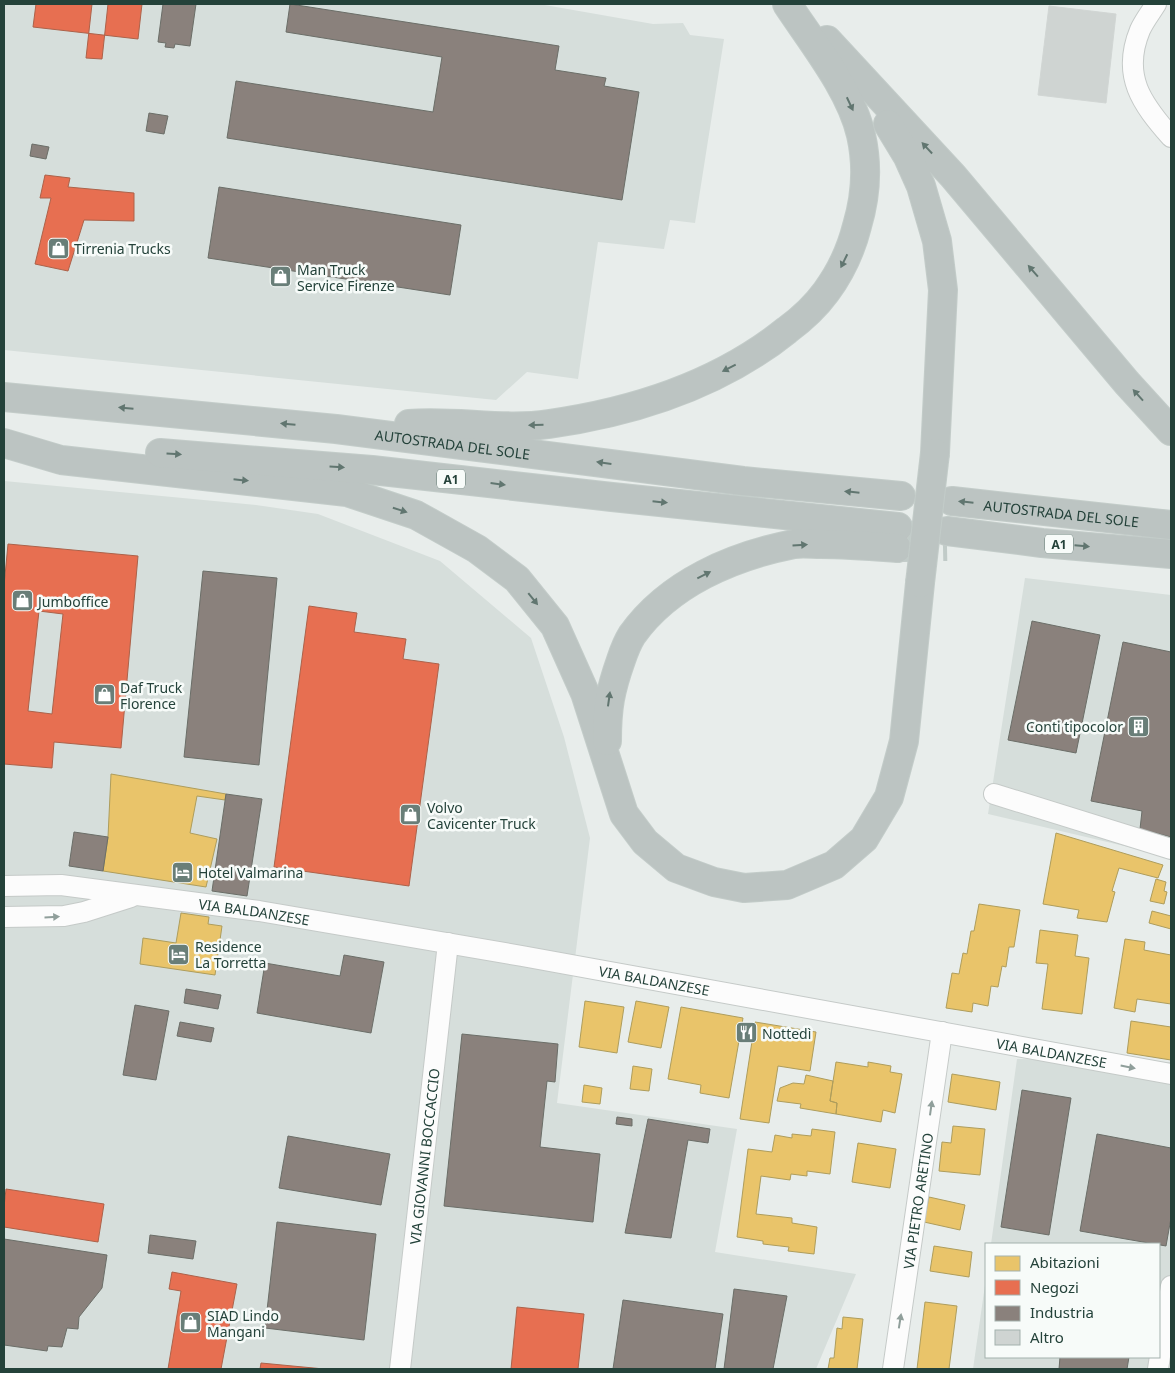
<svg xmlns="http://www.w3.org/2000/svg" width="1175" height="1373" viewBox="0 0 1175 1373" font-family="'Noto Sans',sans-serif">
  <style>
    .built { fill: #d6dedb }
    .homes { fill: #e9c46a; stroke: #ae9d5c }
    .shops { fill: #e76f51; stroke: #ac624a; fill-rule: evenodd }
    .industry { fill: #8a817c; stroke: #6b6e68 }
    .building { fill: #cfd4d2; stroke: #d1d6d4 }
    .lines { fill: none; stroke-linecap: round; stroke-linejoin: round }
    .motorway-tunnel { stroke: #c1cbc8; stroke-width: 28; stroke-dasharray: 28 14; stroke-linecap: butt }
    .minor-casing { stroke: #c5cac8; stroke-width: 22 }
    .motorway-casing { stroke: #c3ccc9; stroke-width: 30 }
    .minor { stroke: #fcfcfc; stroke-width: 20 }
    .motorway { stroke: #bcc4c2; stroke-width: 28 }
    .motorway-bridge-casing { stroke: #c3ccc9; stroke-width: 30; stroke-linecap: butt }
    .motorway-bridge { stroke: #bcc4c2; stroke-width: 28 }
    .oneway { fill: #617670 }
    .oneway2 { fill: #909f9b }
    .labels { text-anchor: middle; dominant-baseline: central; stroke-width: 5; stroke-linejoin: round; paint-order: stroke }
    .shield { fill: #f7fbf9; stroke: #637a73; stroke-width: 1 }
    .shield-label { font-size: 12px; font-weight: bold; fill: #24423a }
    .poi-label { font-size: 14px; fill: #24423a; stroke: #f7fbf9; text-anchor: start }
    .street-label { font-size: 14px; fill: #24423a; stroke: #f7fbf9 }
  </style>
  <rect width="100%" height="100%" fill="#e8edeb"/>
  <path class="built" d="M4 4H539L653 24 683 23 690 35 724 39 695 223 670 220 664 249 598 242 578 379 527 372 496 400 4 350Z
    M4 481 256 505 318 514 440 561 531 638 564 737 590 838 557 1103 737 1129 715 1252 856 1274 816 1369H4Z
    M1025 578 1171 595V857L988 814Z
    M1017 1059 1171 1062V1369H973L986 1278V1357H1159V1244H991Z"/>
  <path class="homes" d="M111 774 226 794 225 800 197 796 190 833 217 839 206 887 103 871 108 837Z
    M1056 833 1163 865 1158 878 1119 868 1112 891 1115 892 1107 922 1077 918 1079 910 1043 904Z
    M1156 879 1166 882 1164 891 1167 892 1164 904 1150 901Z
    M979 904 1020 910 1014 947H1009L1006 967 1002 966 998 987 991 986 988 1006 973 1003 972 1012 946 1008 952 973 959 974 963 953 967 954 971 931H974Z
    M1152 911 1171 916V929L1149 923Z
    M181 913 209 917 208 924 222 926 215 975 140 964 143 938 176 943Z
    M1040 930 1078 935 1075 956 1089 958 1082 1014 1042 1009 1048 964 1036 963Z
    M1125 939 1145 942 1144 950 1171 955V1004L1137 999 1135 1012 1114 1008Z
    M585 1001 624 1007 617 1053 579 1047Z
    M636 1001 669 1007 661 1048 628 1042Z
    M681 1007 743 1018 729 1098 700 1093 701 1085 668 1079Z
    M1131 1021 1171 1027V1060L1127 1053Z
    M755 1022 816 1032 810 1071 778 1066 769 1123 740 1119Z
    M836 1062 868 1067V1062L891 1066 890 1072 902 1074 895 1113 883 1110 881 1122 836 1114 837 1103 830 1101Z
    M633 1066 652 1069 649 1091 630 1089Z
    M952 1074 1000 1082 996 1110 948 1102Z
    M806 1075 833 1081 830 1101 837 1103 836 1114 800 1108 801 1104 777 1101 780 1088 793 1083 804 1084Z
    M584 1085 602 1088 600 1104 582 1102Z
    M953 1126 985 1129 980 1175 939 1171 942 1142 951 1143Z
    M812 1129 835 1132 830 1174 807 1171V1176L791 1174 790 1180 761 1176 756 1214 792 1218V1223L817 1227 814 1254 788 1251 789 1247 763 1244V1241L737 1237 748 1149 772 1152 775 1135 792 1138V1134L811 1136Z
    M858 1143 896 1149 890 1188 852 1182Z
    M929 1197 965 1205 960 1230 924 1222Z
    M934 1246 972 1252 969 1277 930 1271Z
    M925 1302 957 1306 949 1369H917Z
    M843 1317 863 1319 857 1369H828L830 1358H834L837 1328 842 1329Z"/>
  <path class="shops" d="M36 4H142L138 39 33 27Z
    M92 4H108L102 59 86 58Z
    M45 175 70 178 68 187 134 193V221L84 220 68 271 35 264 51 198H40Z
    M8 544 138 556 121 748 54 742 52 768 4 764V586ZM39 611 63 614 52 714 28 711Z
    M309 606 357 613 354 632 406 639 403 659 439 664 409 886 274 867Z
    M6 1189 104 1204 98 1242 4 1227V1207Z
    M172 1272 237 1284 221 1369H168L181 1291 169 1289Z
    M517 1307 584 1314 578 1369H511Z
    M261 1363 324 1369H260Z"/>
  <path class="industry" d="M163 4H196L190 46 175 44 174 48 165 47 166 43 158 42Z
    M290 4 559 46 555 70 606 78 604 86 639 92 622 200 227 138 236 81 433 112 442 57 286 32Z
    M149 113 168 116 164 134 146 131Z
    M32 144 49 147 46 159 30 156Z
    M219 187 461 225 450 295 208 258Z
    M203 571 277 578 259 765 184 757Z
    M1032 621 1100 635 1076 753 1008 740Z
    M1123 642 1171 652V837L1140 829 1142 811 1091 801Z
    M226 794 262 799 247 896 212 891Z
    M74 832 108 837 103 871 69 866Z
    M344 955 384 962 371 1033 257 1013 265 963 340 976Z
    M186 989 221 995 218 1009 184 1003Z
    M135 1005 169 1011 156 1080 123 1075Z
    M180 1022 214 1028 211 1042 177 1036Z
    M462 1034 558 1044 555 1082 547 1081 540 1147 600 1154 593 1222 444 1206Z
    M1022 1090 1071 1098 1049 1235 1001 1227Z
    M617 1117 632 1119V1126L616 1124Z
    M648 1119 710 1129 708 1143 688 1140 671 1238 625 1233Z
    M1097 1134 1171 1148V1218L1166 1246 1080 1231Z
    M288 1136 390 1154 381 1205 279 1188Z
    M277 1222 376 1234 364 1340 265 1328Z
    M150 1235 196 1241 193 1259 148 1253Z
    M4 1239 107 1255 102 1288 79 1317 78 1329 67 1328 62 1347 48 1346 47 1351 4 1345Z
    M734 1289 787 1296 773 1369H724Z
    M623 1300 723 1314 715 1369H613Z
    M1060 1357H1129L1127 1369H1059Z"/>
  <path class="building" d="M1049 6 1116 14 1106 103 1038 95Z"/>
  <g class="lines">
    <path class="motorway-tunnel" d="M901 548 947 547"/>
    <defs>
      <g id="minor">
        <path d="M1156 4C1151 12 1144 21 1140 30 1121 76 1142 104 1171 137"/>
        <path d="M994 794 1171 849"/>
        <path id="s1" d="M4 886 61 885 259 911 522 956 1171 1074"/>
        <path d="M4 917 64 916 84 912 131 897"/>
        <path id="s2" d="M400 1369 448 943"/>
        <path id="s3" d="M893 1369 942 1032"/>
        <path d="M1158 1369 1171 1286"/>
      </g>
      <g id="motorway">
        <path d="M827 40 953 176 1127 383 1171 431"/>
        <path d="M888 124 908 157 921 186 937 241 943 290 935 453"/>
        <path id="s4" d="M4 397 336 429 743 481 901 496"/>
        <path d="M409 424C455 420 503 431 549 424 633 412 720 384 787 330 802 319 815 307 826 292 840 273 851 250 857 226 866 196 868 166 861 135 851 90 812 42 787 4"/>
        <path d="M4 443 61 460 347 492 416 515 477 549 517 579 555 626 585 693 624 814 645 842 676 868 714 882 744 888 787 885 834 865 864 839 889 797 904 741 920 583"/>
        <path d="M160 453 372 470 612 497 898 527"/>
        <path id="s5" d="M952 501 1171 525"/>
        <path d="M947 531 1042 543 1171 554"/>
        <path d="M607 741C607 708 610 691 621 660 624 651 627 643 632 635 669 583 733 556 794 544 803 543 812 544 821 544 847 544 871 546 897 548"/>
      </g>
    </defs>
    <use href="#minor" class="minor-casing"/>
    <use href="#motorway" class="motorway-casing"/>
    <use href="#minor" class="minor"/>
    <use href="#motorway" class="motorway"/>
    <defs>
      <path id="motorway-bridge" d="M920 583 935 453"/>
    </defs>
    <use href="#motorway-bridge" class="motorway-bridge-casing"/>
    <use href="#motorway-bridge" class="motorway-bridge"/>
  </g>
  <defs><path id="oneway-solid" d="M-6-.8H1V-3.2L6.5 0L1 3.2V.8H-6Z" transform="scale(1.25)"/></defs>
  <g class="oneway">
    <use href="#oneway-solid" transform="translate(850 104) rotate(65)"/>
    <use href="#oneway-solid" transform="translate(927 148) rotate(-133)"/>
    <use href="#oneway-solid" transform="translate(844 261) rotate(116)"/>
    <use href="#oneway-solid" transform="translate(1033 271) rotate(-131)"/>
    <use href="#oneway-solid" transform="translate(729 368) rotate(153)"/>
    <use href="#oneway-solid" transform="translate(1138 395) rotate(-132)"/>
    <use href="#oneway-solid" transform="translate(126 408) rotate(-175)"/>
    <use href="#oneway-solid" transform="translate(288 424) rotate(-175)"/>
    <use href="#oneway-solid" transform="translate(536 425) rotate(179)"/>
    <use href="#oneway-solid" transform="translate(174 454) rotate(4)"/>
    <use href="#oneway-solid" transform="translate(604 463) rotate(-172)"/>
    <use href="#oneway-solid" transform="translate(337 467) rotate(4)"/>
    <use href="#oneway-solid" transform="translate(241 480) rotate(6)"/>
    <use href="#oneway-solid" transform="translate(498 484) rotate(7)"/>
    <use href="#oneway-solid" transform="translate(852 492) rotate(-174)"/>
    <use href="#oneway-solid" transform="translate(660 502) rotate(6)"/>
    <use href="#oneway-solid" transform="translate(966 502) rotate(-174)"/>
    <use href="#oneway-solid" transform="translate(400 510) rotate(18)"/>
    <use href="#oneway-solid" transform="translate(800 545) rotate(-4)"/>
    <use href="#oneway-solid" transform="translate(1082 546) rotate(5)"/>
    <use href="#oneway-solid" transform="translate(704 575) rotate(-27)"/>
    <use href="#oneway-solid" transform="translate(533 599) rotate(51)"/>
    <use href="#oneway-solid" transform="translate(609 699) rotate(-82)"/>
  </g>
  <g class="oneway2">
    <use href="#oneway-solid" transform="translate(52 917) rotate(-3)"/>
    <use href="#oneway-solid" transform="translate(1128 1067) rotate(11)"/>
    <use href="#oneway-solid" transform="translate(931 1108) rotate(-82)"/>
    <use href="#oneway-solid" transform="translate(900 1321) rotate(-81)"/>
  </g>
  <defs>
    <symbol id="shop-square" viewBox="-11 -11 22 22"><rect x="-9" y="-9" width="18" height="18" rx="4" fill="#697e78" stroke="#f7fbf9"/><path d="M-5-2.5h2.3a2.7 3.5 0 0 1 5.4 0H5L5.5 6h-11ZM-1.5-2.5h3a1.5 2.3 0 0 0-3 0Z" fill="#fff"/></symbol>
    <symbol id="building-square" viewBox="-11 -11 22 22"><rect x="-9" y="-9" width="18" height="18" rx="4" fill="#697e78" stroke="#f7fbf9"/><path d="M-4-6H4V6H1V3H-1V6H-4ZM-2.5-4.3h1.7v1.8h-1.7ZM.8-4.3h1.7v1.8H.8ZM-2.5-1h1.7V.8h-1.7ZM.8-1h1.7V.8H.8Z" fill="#fff"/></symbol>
    <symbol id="hotel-square" viewBox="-11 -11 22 22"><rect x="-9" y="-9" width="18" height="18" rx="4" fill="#697e78" stroke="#f7fbf9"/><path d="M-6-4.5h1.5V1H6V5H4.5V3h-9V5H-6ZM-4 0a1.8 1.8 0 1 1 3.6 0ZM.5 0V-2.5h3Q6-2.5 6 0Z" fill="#fff"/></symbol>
    <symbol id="restaurant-square" viewBox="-11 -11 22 22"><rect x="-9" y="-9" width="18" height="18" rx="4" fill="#697e78" stroke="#f7fbf9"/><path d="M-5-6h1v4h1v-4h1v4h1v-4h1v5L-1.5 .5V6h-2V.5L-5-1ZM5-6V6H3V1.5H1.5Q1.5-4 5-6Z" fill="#fff"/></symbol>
  </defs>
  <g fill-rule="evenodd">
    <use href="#shop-square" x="46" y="236" width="25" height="25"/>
    <use href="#shop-square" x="268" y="264" width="25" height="25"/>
    <use href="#shop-square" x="10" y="588" width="25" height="25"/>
    <use href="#shop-square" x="92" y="682" width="25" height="25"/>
    <use href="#building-square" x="1126" y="714" width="25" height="25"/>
    <use href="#shop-square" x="398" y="802" width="25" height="25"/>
    <use href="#hotel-square" x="170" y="860" width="25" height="25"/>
    <use href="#hotel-square" x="166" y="942" width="25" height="25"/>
    <use href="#restaurant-square" x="734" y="1020" width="25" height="25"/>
    <use href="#shop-square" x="178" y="1310" width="25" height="25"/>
  </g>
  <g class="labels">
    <g class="shield">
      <rect x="437" y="469.5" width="28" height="19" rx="4"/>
      <rect x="1045" y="534.5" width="28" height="19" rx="4"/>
    </g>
    <g class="shield-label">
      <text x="451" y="479">A1</text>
      <text x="1059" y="544">A1</text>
    </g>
    <g class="poi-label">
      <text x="74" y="248">Tirrenia Trucks</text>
      <text x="297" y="269">Man Truck<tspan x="297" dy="16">Service Firenze</tspan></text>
      <text x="38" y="601">Jumboffice</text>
      <text x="120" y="687">Daf Truck<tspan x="120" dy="16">Florence</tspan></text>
      <text x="1123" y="726" text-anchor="end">Conti tipocolor</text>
      <text x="427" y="807">Volvo<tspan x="427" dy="16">Cavicenter Truck</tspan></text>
      <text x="198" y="872">Hotel Valmarina</text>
      <text x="195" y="946">Residence<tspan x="195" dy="16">La Torretta</tspan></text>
      <text x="762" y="1033">Nottedì</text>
      <text x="207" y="1315">SIAD Lindo<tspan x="207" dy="16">Mangani</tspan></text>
    </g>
    <g class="street-label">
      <text stroke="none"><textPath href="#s4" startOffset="451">AUTOSTRADA DEL SOLE</textPath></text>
      <text stroke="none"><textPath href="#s5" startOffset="110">AUTOSTRADA DEL SOLE</textPath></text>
      <text stroke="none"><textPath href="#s1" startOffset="252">VIA BALDANZESE</textPath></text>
      <text stroke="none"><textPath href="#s1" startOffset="658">VIA BALDANZESE</textPath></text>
      <text stroke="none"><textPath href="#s1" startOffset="1062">VIA BALDANZESE</textPath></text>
      <text stroke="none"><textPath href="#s2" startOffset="214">VIA GIOVANNI BOCCACCIO</textPath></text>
      <text stroke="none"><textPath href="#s3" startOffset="170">VIA PIETRO ARETINO</textPath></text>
    </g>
  </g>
  <rect width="1175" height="1373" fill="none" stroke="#24423a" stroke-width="10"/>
  <rect x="985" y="1243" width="175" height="115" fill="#f7fbf9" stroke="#a3b1ad"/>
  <rect x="995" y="1256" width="25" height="15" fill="#e9c46a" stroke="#a3b1ad"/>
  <text x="1030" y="1268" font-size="15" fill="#24423a">Abitazioni</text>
  <rect x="995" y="1280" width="25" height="15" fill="#e76f51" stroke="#a3b1ad"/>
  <text x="1030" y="1293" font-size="15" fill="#24423a">Negozi</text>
  <rect x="995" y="1306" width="25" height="15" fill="#8a817c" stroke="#a3b1ad"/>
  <text x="1030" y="1318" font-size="15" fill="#24423a">Industria</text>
  <rect x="995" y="1330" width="25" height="15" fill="#cfd4d2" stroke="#a3b1ad"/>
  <text x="1030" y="1343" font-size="15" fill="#24423a">Altro</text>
</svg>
